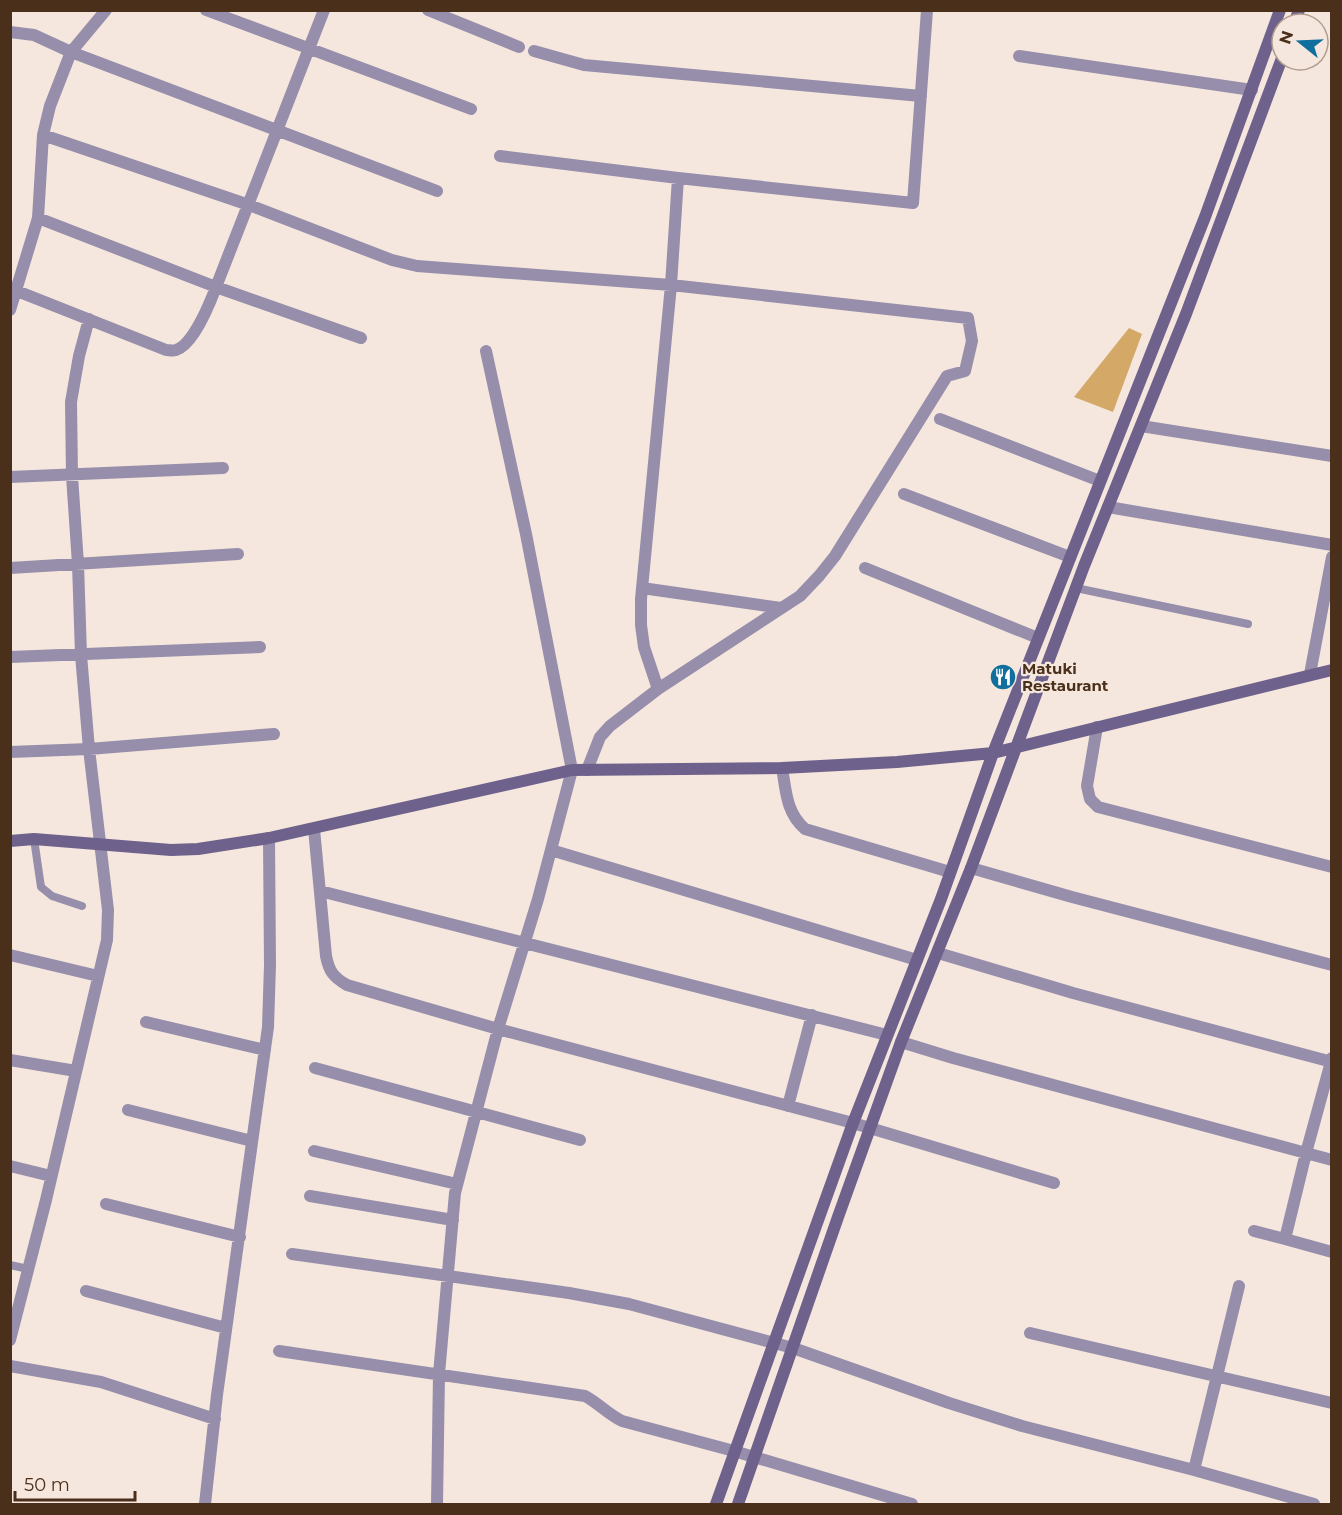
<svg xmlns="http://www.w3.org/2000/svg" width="1342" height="1515" viewBox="0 0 1342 1515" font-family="Montserrat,sans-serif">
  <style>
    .building { fill: #d4a967 }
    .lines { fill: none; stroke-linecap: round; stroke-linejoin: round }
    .lane { stroke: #968eab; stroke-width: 8 }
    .street { stroke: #968eab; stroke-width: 12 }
    .secondary { stroke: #6e618b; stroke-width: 12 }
    .labels { text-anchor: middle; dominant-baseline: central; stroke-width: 4.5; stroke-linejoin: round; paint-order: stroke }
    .poi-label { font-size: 15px; font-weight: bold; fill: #4a2f1a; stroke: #f5e7dd; text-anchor: start }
  </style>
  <rect width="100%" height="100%" fill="#f5e7dd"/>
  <path class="building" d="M1129 328 1142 334 1113 412 1074 397Z"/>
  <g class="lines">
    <path class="lane" d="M1076 588 1248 624
      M34 839 41 887 52 896 82 906
      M10 1265 28 1269"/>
    <path class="street" d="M206 10 471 109
      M428 10 519 47
      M10 32 34 35 71 52 437 191
      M534 51 584 65 921 96
      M1019 56 1252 90
      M43 135 249 205 392 260 417 266 671 285 968 318 972 341 965 371 947 376 835 556 819 576 800 596 658 689 610 726 600 737 587 770
      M500 156 678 178 913 203 927 10
      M38 218 216 287 361 338
      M17 291 166 350C169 350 172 351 176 350 193 345 210 303 216 287L324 10
      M10 310 38 218 43 135 50 106 71 52 106 10
      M940 419 1100 481
      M1141 426 1332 456
      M10 477 223 468
      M904 494 1070 557
      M1108 507 1332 545
      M10 568 238 554
      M865 568 1038 638
      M642 588 781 608
      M10 657 260 647
      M1310 674 1332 557
      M658 689 644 647 641 625V599L671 285 678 178
      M1097 727 1087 786 1090 799 1098 807 1332 867
      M10 752 89 749 274 734
      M782 768C786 790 786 813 805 829L950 872
      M314 829 326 956C329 971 333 977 347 985L498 1029 853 1123 1054 1183
      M551 850 917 960
      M971 868 1072 897 1332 965
      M320 891 887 1035
      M938 953 1073 993 1332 1062
      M10 955 98 976
      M146 1022 265 1050
      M901 1042 953 1058 1306 1153 1332 1058
      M10 1060 76 1071
      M315 1068 580 1140
      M788 1106 812 1015
      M128 1110 252 1141
      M314 1151 457 1184
      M10 1166 51 1176
      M310 1196 453 1220
      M106 1204 240 1237
      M1254 1231 1285 1239 1306 1153 1332 1160
      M1285 1239 1332 1252
      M292 1254 569 1293 629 1304 793 1348 949 1403 1022 1426 1194 1470 1314 1504
      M86 1291 226 1328
      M1030 1333 1332 1403
      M10 1340 46 1200 107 940 108 910 89 749 81 655 78 564 72 476 71 402 79 356 89 319
      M279 1351 585 1396C598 1403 608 1414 622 1421L734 1451 912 1504
      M10 1366 101 1382 215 1419
      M1194 1470 1239 1286
      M205 1504 217 1395 268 1027 270 965 269 838
      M437 1504 439 1374 455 1193 498 1029 538 899 572 770 526 534 486 351"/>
    <path class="secondary" d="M1294 24 1299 10
      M10 841 34 839 171 850 198 849 269 838 572 770 782 768 897 762 993 753 1332 670
      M716 1504 853 1123 941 899 993 753 1205 217 1280 10
      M738 1504 838 1217 901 1042 971 868 1084 566 1186 314 1282 58"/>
  </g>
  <defs>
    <symbol id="restaurant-disc" viewBox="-11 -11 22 22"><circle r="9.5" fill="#116f9e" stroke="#f5e7dd"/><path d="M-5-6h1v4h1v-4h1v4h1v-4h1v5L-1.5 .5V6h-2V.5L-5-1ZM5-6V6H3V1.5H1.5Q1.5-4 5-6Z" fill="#fff"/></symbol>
  </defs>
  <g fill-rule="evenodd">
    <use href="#restaurant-disc" x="988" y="662" width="30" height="30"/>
  </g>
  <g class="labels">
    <g class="poi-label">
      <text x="1022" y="668">Matuki<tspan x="1022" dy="17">Restaurant</tspan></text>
    </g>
  </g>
  <rect width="1342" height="1515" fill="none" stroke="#4a2f1a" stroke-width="24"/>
  <g transform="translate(1300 42) rotate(288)"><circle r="28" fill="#f5e7dd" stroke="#b19d8f" stroke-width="1.5"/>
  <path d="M0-4.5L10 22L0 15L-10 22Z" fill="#116f9e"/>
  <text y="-9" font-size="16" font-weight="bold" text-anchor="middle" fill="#4a2f1a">N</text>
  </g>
  <path d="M15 1491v9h120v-9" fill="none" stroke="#4a2f1a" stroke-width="3"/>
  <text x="24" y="1491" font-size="18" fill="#4a2f1a" stroke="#f5e7dd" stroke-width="4.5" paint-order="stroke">50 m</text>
</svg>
